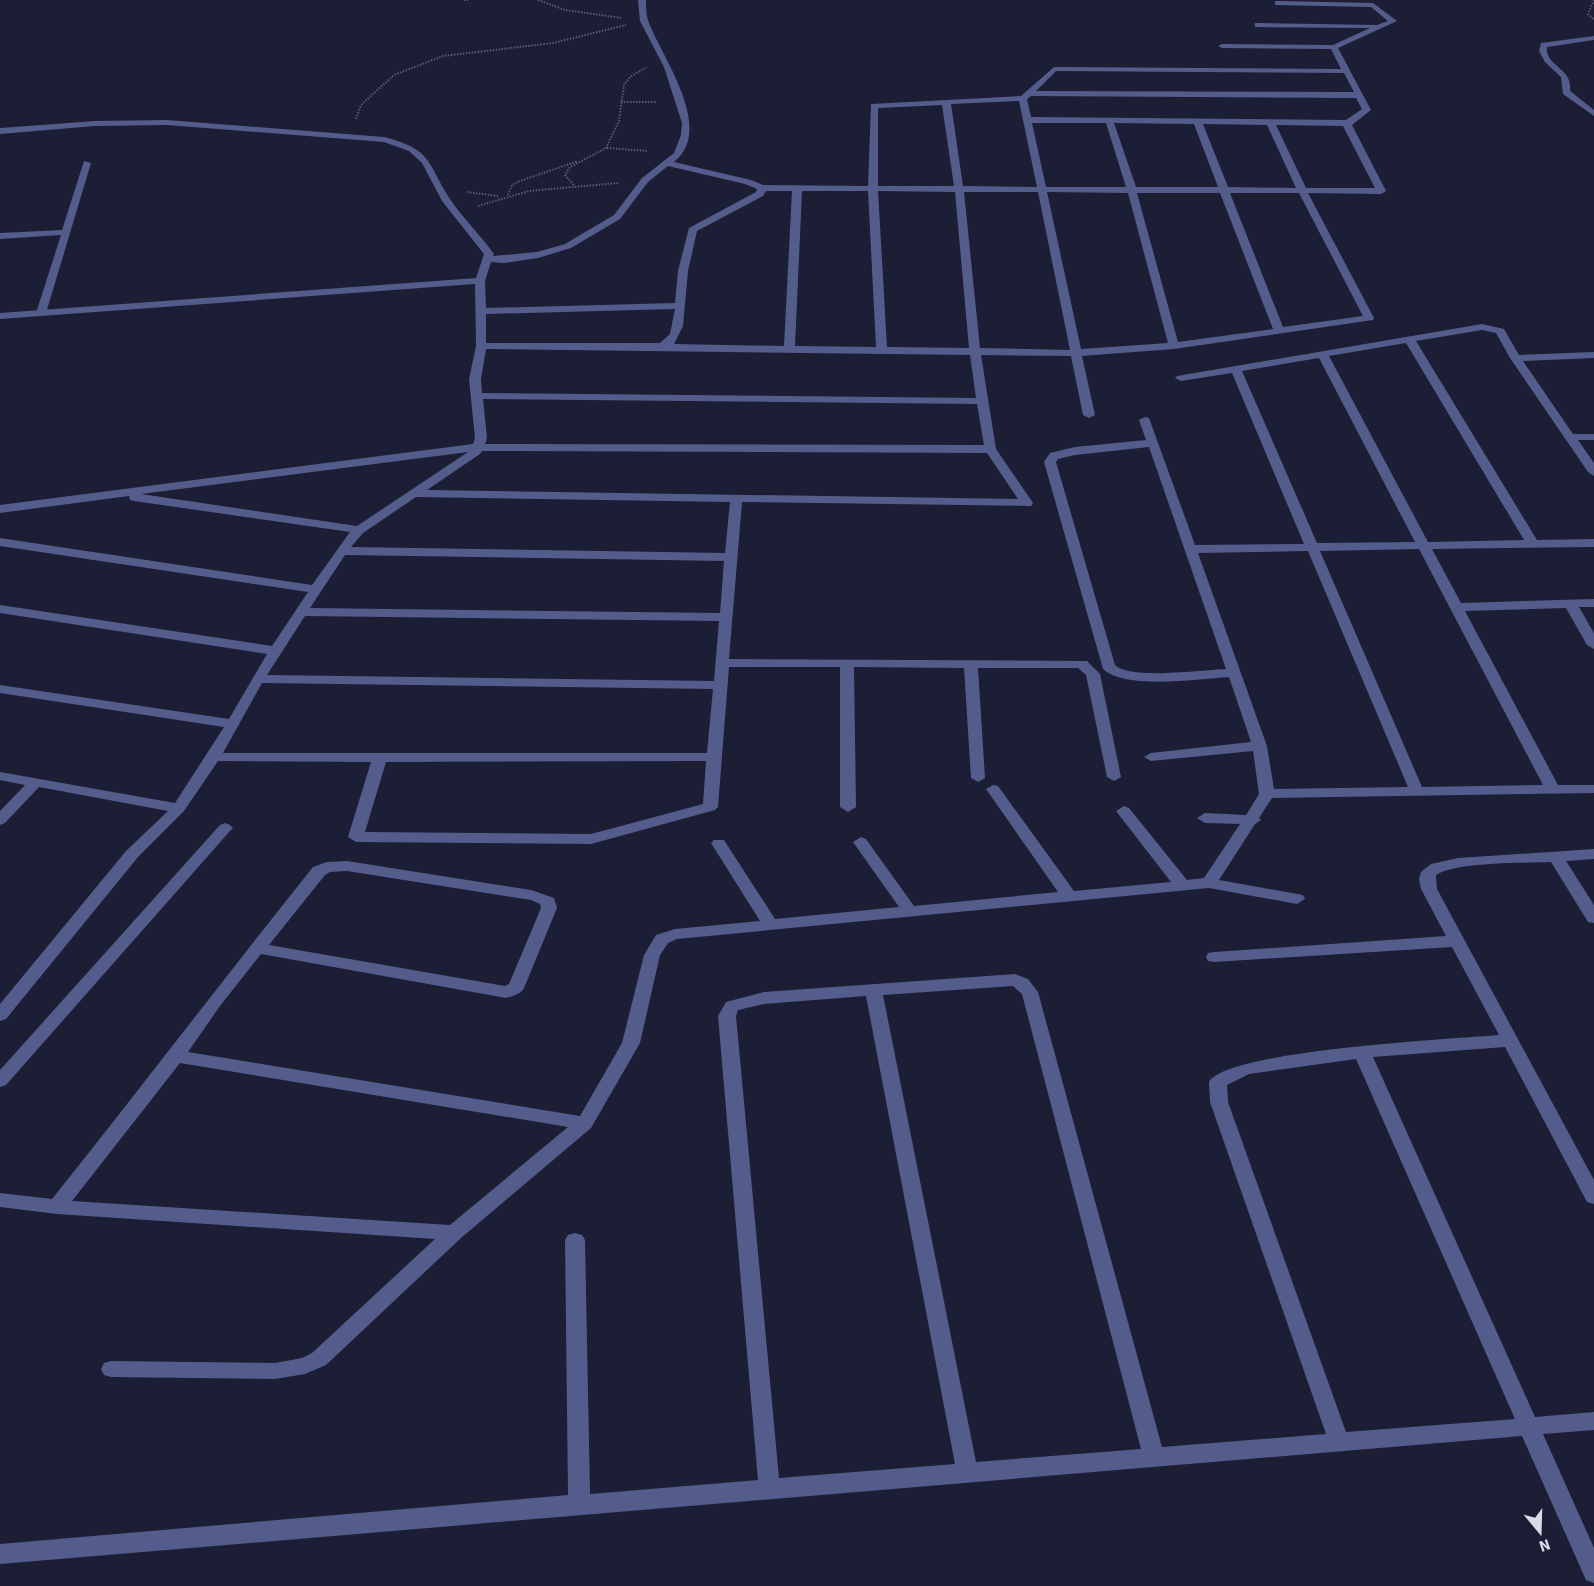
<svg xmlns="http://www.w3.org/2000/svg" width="1594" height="1586" viewBox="0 0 1594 1586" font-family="'Source Sans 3',sans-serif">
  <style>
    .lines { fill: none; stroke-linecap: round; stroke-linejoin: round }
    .path { stroke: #5a5d71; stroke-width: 2; stroke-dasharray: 1.5 1.5; stroke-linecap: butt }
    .service { fill: #545c8c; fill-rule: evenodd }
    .minor { fill: #545c8c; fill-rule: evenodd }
  </style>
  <rect width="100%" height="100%" fill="#1b1e34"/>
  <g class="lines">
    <path class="path" d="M464 0H468
      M538 0 565 10 622 18
      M1593 19 1588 14 1594 0
      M621 102H657
      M356 119 361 105 394 75 443 56 553 43 626 25
      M607 148 647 151
      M574 185 565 175 570 167 606 148 619 121 624 85 630 77 647 67
      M467 192 498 196
      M508 195 512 185 520 181 578 161
      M478 206 529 191 618 183"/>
    <path class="service" d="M1594 36V40L1547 47C1545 67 1573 67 1570 91L1594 110V116L1563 94 1561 77 1545 62 1539 51 1541 43Z
      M84 161 91 163 46 313 38 315 36 313 61 235 0 239V233L62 230Z"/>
    <path class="minor" d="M638 0H646C646 7 646 16 649 23 663 59 715 129 674 162L751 180 763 185 868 186 871 104 1021 96 1054 67 1341 69 1331 49 1222 48 1218 46 1222 44 1333 45 1370 28 1255 27V23H1258L1377 25 1388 21 1371 7 1275 5V1H1278L1373 3 1397 21 1338 48 1371 110 1352 125 1386 191 1381 194 1308 193 1374 318 1373 320 1174 349 1082 356 1095 415 1089 418 1083 415 1071 356 981 355 996 449 1033 503 1031 506 742 502 729 659 1087 661 1100 674 1121 777 1114 781 1107 777 1086 675 1078 668H978L985 778 978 782 971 778 964 668 854 667 856 807 848 812 840 807V667H729L718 807 715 810 591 844 356 842 348 837 371 762 218 761 184 811 138 857 6 1019 0 1021V1004L126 851 168 811 39 787 5 823 0 825V811L25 785 0 780V772L175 803 224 727 0 693V685L229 719 267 654 0 613V605L272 646 308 592 0 546V538L312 585 350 532 134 501 130 500 129 496 0 513V505L473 444 475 438 469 379 476 346 475 284 0 319V313L476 278 484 254 442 201 422 163 409 151 384 142 167 125 95 126 0 134V128L95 121 167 120 384 137C435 150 427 165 452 202 465 220 481 236 494 254L493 256 537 252 565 244 614 215 642 178 674 153 681 135 682 123 664 67 640 21ZM1056 71 1344 73 1354 92 1036 91ZM1031 96 1356 98 1362 109 1346 120 1031 117 1027 99ZM1019 101 1037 187 963 186 951 104ZM942 105 954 186H878V108ZM1032 123H1106L1126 187H1046ZM1114 123 1194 124 1218 187H1136ZM1203 124 1267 125 1296 188 1228 187ZM1276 125 1343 126 1375 188H1306ZM668 166 745 184 757 189 756 192 689 228 678 271 675 303 486 308 485 281 491 262 504 263 538 258 571 248 620 219 648 182ZM766 191H792L784 346 674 344 683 326 688 271 697 231 763 196ZM802 191H868L876 347 795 346ZM878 191 955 192 969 348 887 347ZM964 192H1038L1070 350 980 348ZM1047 192 1128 193 1168 343 1081 349ZM1137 193H1220L1273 329 1178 342ZM1230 193H1299L1363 316 1283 327ZM675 309 670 334 660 343H486V314ZM486 349 970 355 976 398 482 393 481 379ZM483 399 977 404 984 445 485 444 487 438ZM482 451 987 453 1018 499 427 490 480 454ZM468 452 357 526 141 494ZM416 497 730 502 725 553 351 547 363 533ZM345 555 724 561 720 613 310 608ZM305 616 719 621 714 681 267 675ZM262 683 713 689 707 753H223ZM706 761 703 804 591 834 365 832 386 762Z
      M1482 324 1504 329 1519 355 1594 352V358L1523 361 1573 434H1594V440H1578L1594 463V476L1588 472 1510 358 1496 333 1482 330 1416 341 1537 540 1594 539V547L1432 549 1461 603 1594 599V607H1579L1594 633V649L1587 645 1566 608 1465 611 1558 785H1594V793L1272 798 1259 818 1261 820 1255 824 1219 880 1303 895 1305 899 1297 904 1209 888 677 939 668 943 660 955 640 1043 591 1128 461 1238 326 1365 305 1374 275 1379 111 1377 104 1375 101 1369 104 1363 111 1361 275 1363 302 1358 312 1353 435 1239 57 1214 0 1207V1193L52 1199C140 1089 225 977 313 867L327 862 347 861 531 890 554 898 557 908 524 988C521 994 513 996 506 998L261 954 220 1006 188 1052 580 1116 622 1043 644 955 656 935 675 929 760 921 711 843 714 840H724L775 919 899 907 853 842 861 837 866 839 914 906 1058 892 986 789 993 785 998 786 1074 891 1171 882 1116 811 1124 806 1129 808 1187 880 1204 878 1240 824 1205 823 1197 818 1205 813 1246 815 1259 794 1253 751 1151 761 1144 757 1151 753 1251 742 1229 677C1199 679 1125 690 1103 669L1044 462 1050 453 1075 447 1146 440 1139 420 1145 417 1149 418 1195 545 1304 544 1232 373 1181 381 1175 378 1177 376ZM1406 343 1524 540 1428 542 1329 356ZM1319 358 1415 542 1317 543 1242 371ZM1149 447 1226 669C1202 670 1130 680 1115 665L1056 462 1058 459 1075 455ZM1419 549 1543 785 1422 787 1320 551ZM1308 551 1408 787 1274 789 1267 746 1198 553ZM347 871 531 900 540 904 541 908 509 984 505 986 269 945 325 875 330 872ZM180 1063 568 1127 450 1225 72 1201Z
      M225 823 230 825 233 828 230 831 6 1085 0 1087V1070L220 825Z
      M1594 849V859L1566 861 1594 905V923L1588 922 1551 862C1525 863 1456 862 1436 875L1437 889 1594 1180V1204L1587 1202 1505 1047 1373 1057 1535 1417 1594 1412V1430L1543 1434 1594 1548V1583L1586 1580 1522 1436 0 1564V1544L568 1495 565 1240 568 1235 575 1233 582 1235 585 1240 590 1494 758 1480 718 1016 726 1002 764 992 1015 974 1028 979 1038 992 1162 1447 1326 1434 1210 1102 1209 1082C1228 1050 1453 1039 1499 1035L1452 947 1214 962 1208 961 1206 957 1208 953 1214 952 1446 936 1421 889 1419 879 1421 872 1431 864 1458 858ZM1013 986 1022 994 1141 1449 976 1462 883 995ZM866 996 955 1464 779 1478 736 1016 738 1010 764 1004ZM1356 1059 1515 1419 1346 1432 1228 1102 1227 1085 1249 1074Z"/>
  </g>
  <g transform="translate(1540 1532) rotate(161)" stroke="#1b1e34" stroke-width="4.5" paint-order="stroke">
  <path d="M0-4.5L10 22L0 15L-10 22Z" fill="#d9dceb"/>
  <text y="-9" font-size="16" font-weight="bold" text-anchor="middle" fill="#d9dceb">N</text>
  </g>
</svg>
